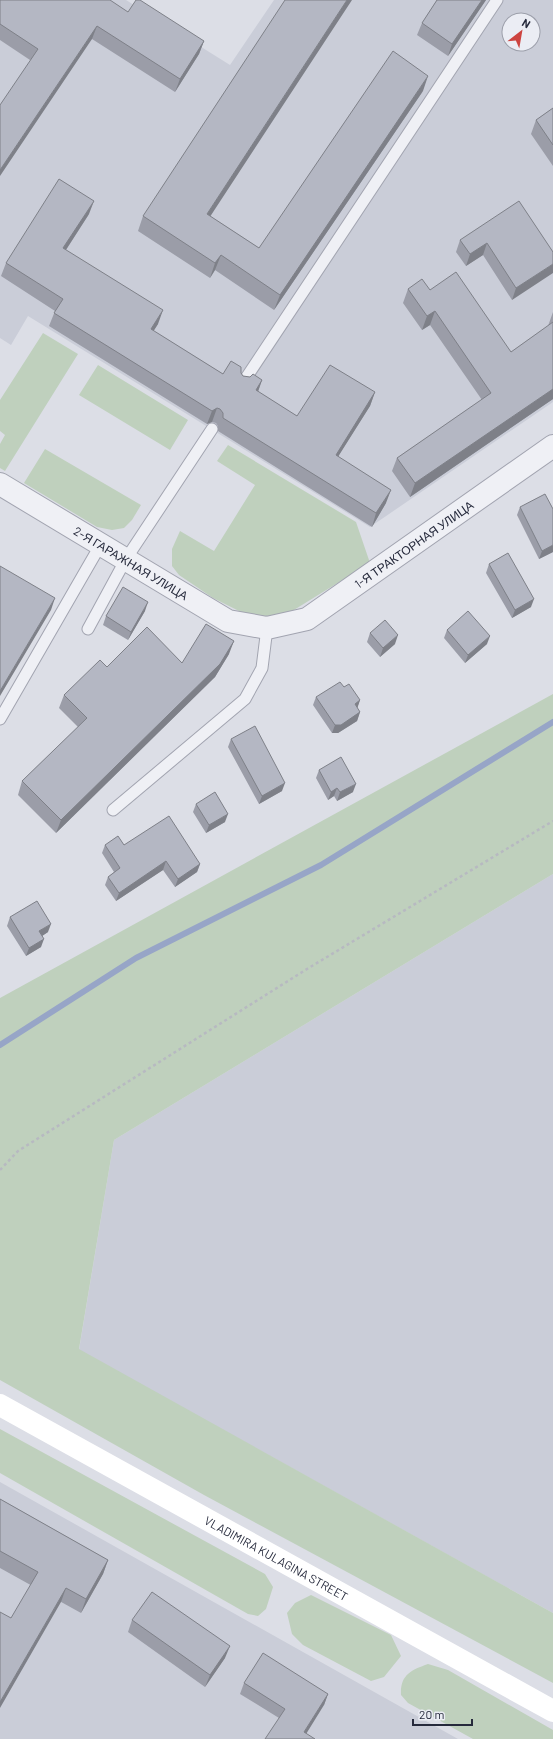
<svg xmlns="http://www.w3.org/2000/svg" width="553" height="1739" viewBox="0 0 553 1739" font-family="Barlow,sans-serif">
  <style>
    .built { fill: #cacdd8; fill-rule: evenodd }
    .green { fill: #bfd0bd }
    .lines { fill: none; stroke-linecap: round; stroke-linejoin: round }
    .stream { stroke: #97a5c7; stroke-width: 6 }
    .lane-casing { stroke: #a2a4b0; stroke-width: 13 }
    .street-casing { stroke: #a2a4b0; stroke-width: 24 }
    .path { stroke: #b7b9c1; stroke-width: 2.5; stroke-dasharray: 3 3; stroke-linecap: butt }
    .lane { stroke: #eff0f5; stroke-width: 11 }
    .street { stroke: #eff0f5; stroke-width: 22 }
    .secondary { stroke: #fff; stroke-width: 22 }
    .wall { fill: #9b9da8 }
    .shaded-wall { fill: #7e8088 }
    .building { fill: #b4b7c3; stroke: #7e8088 }
    .labels { text-anchor: middle; dominant-baseline: central; stroke-width: 4; stroke-linejoin: round; paint-order: stroke }
    .street-label { font-size: 12px; fill: #262a3c; stroke: #ebedf4 }
  </style>
  <rect width="100%" height="100%" fill="#dcdee6"/>
  <path class="built" d="M0 0H126L230 65 274 0H553V402L370 527 28 316 11 345 0 338ZM509 20H533V44H509Z
    M553 874V1613L79 1350 114 1140Z
    M0 1482 458 1739H0Z"/>
  <path class="green" d="M43 333 78 354 5 471 0 468V444L5 435 0 431V400Z
    M98 365 188 420 170 450 79 395Z
    M228 445 356 522 370 563 289 613 269 617 249 616 213 598 179 575 172 566V549L180 531 214 551 255 485 217 461Z
    M45 449 141 505 132 520 124 528 112 530 97 527 24 483Z
    M553 694V874L114 1140 79 1349 553 1613V1683L204 1495 0 1380V998Z
    M0 1429 265 1574 273 1587 266 1609 258 1616 248 1614 0 1473Z
    M311 1595 391 1635 401 1656 384 1677 371 1681 303 1645 292 1634 287 1613 295 1603Z
    M428 1664 448 1670 553 1730V1739H473L408 1703 401 1695C400 1675 411 1670 428 1664Z"/>
  <g class="lines">
    <path class="stream" d="M0 1045 136 958 321 865 553 722"/>
    <defs>
      <path id="lane" d="M242 384 497 0
        M88 629 126 559 212 429
        M0 719 101 544
        M113 810 245 699 262 668 267 628"/>
      <g id="street">
        <path id="s1" d="M0 484 228 621 267 628 307 619 553 446"/>
      </g>
    </defs>
    <use href="#lane" class="lane-casing"/>
    <use href="#street" class="street-casing"/>
    <path class="path" d="M0 1170 18 1151 307 969 553 821"/>
    <use href="#lane" class="lane"/>
    <use href="#street" class="street"/>
    <path class="secondary" id="s2" d="M0 1405 553 1711"/>
  </g>
  <path class="wall" d="M0 0 128 12 204 41 199 54 175 92 92 39 30 60 0 40Z
    M437 0H486L448 56 417 35 422 23Z
    M423 91 274 310 215 270 210 278 138 231 143 216H210L259 248Z
    M553 108V166L531 134 536 120Z
    M89 214 66 250 158 324 153 331 223 374 241 373 243 376 262 380 258 392 297 416 375 392 370 406 338 456 386 503 372 527 218 431V426L216 423 212 422 207 424 49 326 55 311 1 276 6 263Z
    M460 240 553 252 512 300 483 255 466 266 456 252Z
    M408 289 430 290 511 352 548 326 553 312V399L410 497 392 471 397 458 482 400 430 325 422 330 403 303Z
    M520 507 553 552 539 559 517 515Z
    M489 564 531 607 512 618 486 573Z
    M145 611 128 640 103 625 106 616Z
    M447 630 487 644 465 663 444 638Z
    M370 633 395 644 380 657 367 642Z
    M229 654 215 677 56 833 18 795 22 781 78 727 59 708 64 695 107 667 182 663Z
    M316 697 360 700 357 708 360 712 357 721 338 733H332L313 705Z
    M231 739 282 791 259 804 228 747Z
    M319 770 353 792 337 801 334 796 328 800 316 778Z
    M196 804 225 822 206 833 193 812Z
    M105 845H124L200 864 197 872 175 887 163 870 116 901 105 885 108 877 114 872 102 853Z
    M10 917 48 932 42 936 41 947 26 956 7 926Z
    M0 1499 108 1560 103 1574 81 1613 0 1568Z
    M132 1620 225 1658 205 1687 128 1632Z
    M244 1683 328 1694 324 1705 279 1718 240 1694Z"/>
  <path class="shaded-wall" d="M347 0H352L202 229 207 214Z
    M482 0H486L448 56 452 44Z
    M97 26 92 39 0 176V170Z
    M204 41 199 54 175 92 180 79Z
    M428 76 423 91 274 310 280 295Z
    M94 201 89 214 58 262 63 248Z
    M487 243 483 255 466 266 470 254Z
    M221 255 215 270 210 278 215 263Z
    M553 264V273L512 300 516 288Z
    M163 310 158 324 146 343 151 329Z
    M435 311 430 325 422 330 427 316Z
    M262 380 257 394 256 390Z
    M553 389V399L410 497 415 483Z
    M375 392 370 406 331 468 336 455Z
    M217 408 212 422 207 424 212 411Z
    M391 490 386 503 372 527 376 513Z
    M553 545V552L539 559 542 551Z
    M55 598 51 610 0 696V691Z
    M534 599 531 607 512 618 515 610Z
    M148 602 145 611 128 640 131 632Z
    M398 635 395 644 380 657 383 648Z
    M490 636 487 644 465 663 468 655Z
    M234 641 229 654 215 677 56 833 61 820Z
    M360 700 357 709 355 704Z
    M360 712 357 721 338 733H332L335 725Z
    M285 783 282 791 259 804 262 796Z
    M356 784 353 792 337 801 340 792Z
    M337 788 334 796 328 800 331 792Z
    M228 814 225 822 206 833 209 825Z
    M166 861 163 870 116 901 119 893Z
    M200 864 197 872 175 887 178 879Z
    M51 924 48 932 36 940 39 931Z
    M44 939 41 947 26 956 29 948Z
    M108 1560 103 1574 81 1613 86 1599Z
    M66 1588 61 1602 0 1708V1702Z
    M230 1646 225 1658 205 1687 210 1675Z
    M328 1694 324 1705 303 1739 304 1732Z"/>
  <path class="building" d="M0 0H110L128 12 136 0H140L204 41 180 79 97 26 0 170V105L38 49 0 24Z
    M285 0H347L207 214 259 248 393 51 428 76 280 295 221 255 215 263 143 216Z
    M437 0H482L452 44 422 23Z
    M553 108V145L536 120Z
    M59 179 94 201 63 248 163 310 151 329 223 374 231 361 241 367V373L243 376 250 377 253 374 262 380 256 390 297 416 330 365 375 392 336 455 391 490 376 513 223 418V413L220 409 217 408 212 411 54 313 63 299 6 263Z
    M519 201 553 252V264L516 288 487 243 470 254 460 240Z
    M456 272 511 352 553 322V389L415 483 397 458 491 393 435 311 427 316 408 289 422 279 430 290Z
    M545 494 553 509V545L542 551 520 507Z
    M508 553 534 599 515 610 489 564Z
    M0 566 55 598 0 691Z
    M123 587 148 602 131 632 106 616Z
    M468 611 490 636 468 655 447 630Z
    M385 620 398 635 383 648 370 633Z
    M206 624 234 641 220 664 61 820 22 781 87 718 64 695 100 660 107 667 147 627 182 663Z
    M340 682 344 687 349 684 360 700 355 704 360 712 341 725H335L316 697Z
    M255 726 285 783 262 796 231 739Z
    M341 757 356 784 340 792 337 788 331 792 319 770Z
    M215 792 228 814 209 825 196 804Z
    M169 816 200 864 178 879 166 861 119 893 108 877 120 868 105 845 118 836 124 845Z
    M37 901 51 924 39 931 44 939 29 948 10 917Z
    M0 1499 108 1560 86 1599 66 1588 0 1702V1612L11 1618 38 1572 0 1551Z
    M152 1592 230 1646 210 1675 132 1620Z
    M263 1653 328 1694 304 1732 315 1739H265L285 1709 244 1683Z"/>
  <g class="labels">
    <g class="street-label">
      <text stroke="none"><textPath href="#s1" startOffset="477">1-Я ТРАКТОРНАЯ УЛИЦА</textPath></text>
      <text stroke="none"><textPath href="#s1" startOffset="153">2-Я ГАРАЖНАЯ УЛИЦА</textPath></text>
      <text stroke="none"><textPath href="#s2" startOffset="316">VLADIMIRA KULAGINA STREET</textPath></text>
    </g>
  </g>
  <g transform="translate(521 32) rotate(31)"><circle r="19" fill="#ebedf4" stroke="#9c9faa"/>
  <path d="M0-3L7 15L0 10L-7 15Z" fill="#cd4440"/>
  <text y="-6" font-size="11" font-weight="bold" text-anchor="middle" fill="#262a3c">N</text>
  </g>
  <path d="M413 1719v6h59v-6" fill="none" stroke="#262a3c" stroke-width="2"/>
  <text x="419" y="1719" font-size="12" fill="#262a3c" stroke="#ebedf4" stroke-width="3" paint-order="stroke">20 m</text>
</svg>
